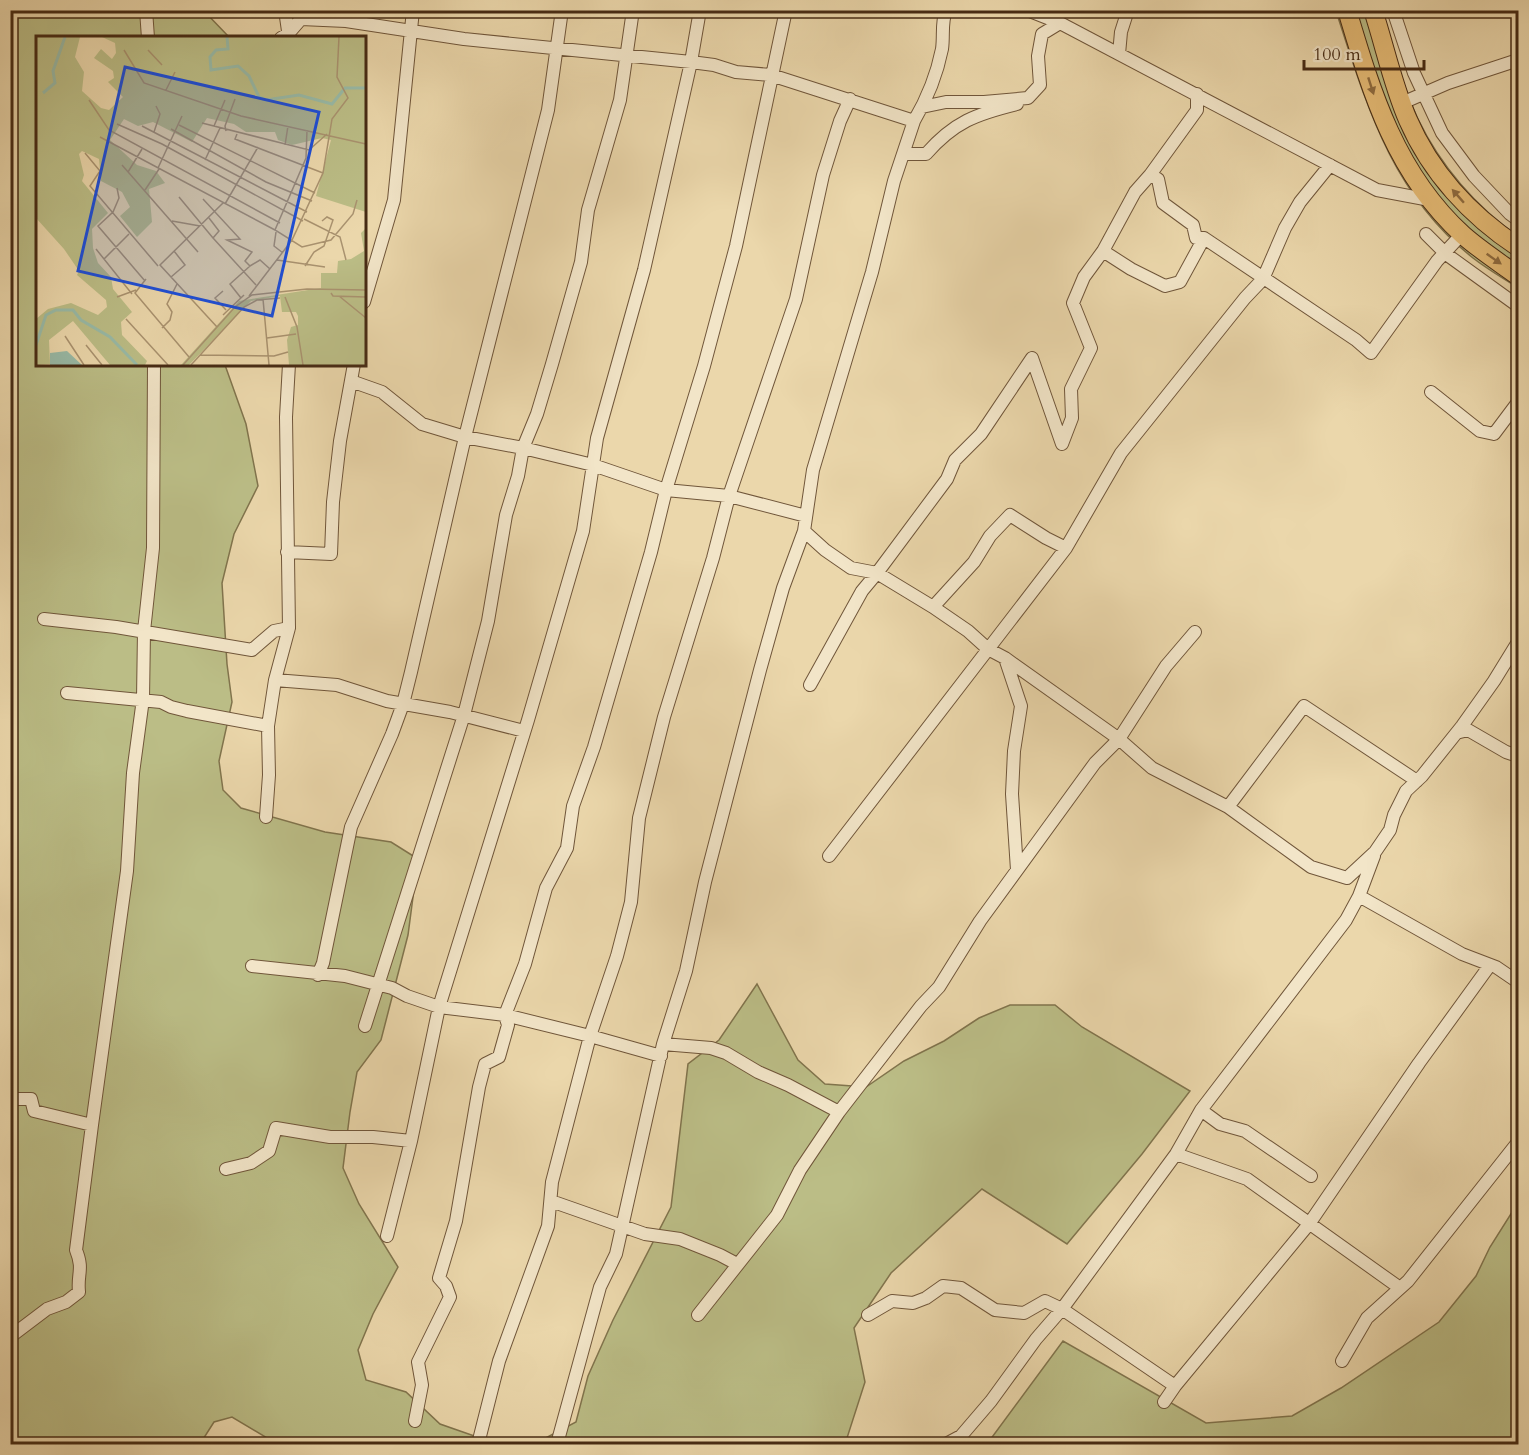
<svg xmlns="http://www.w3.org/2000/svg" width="1529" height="1455" viewBox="0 0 1529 1455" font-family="Cardo,serif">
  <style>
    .green { fill: #bbbd86; stroke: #81744d; stroke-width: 1.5 }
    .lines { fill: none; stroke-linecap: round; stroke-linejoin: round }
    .minor-casing { stroke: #70563a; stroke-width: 14 }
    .highway-casing { stroke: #472b14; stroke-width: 20 }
    .minor { stroke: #f2e5c8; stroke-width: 12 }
    .highway { stroke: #e6bc76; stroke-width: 18 }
    .oneway { fill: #8f6c40 }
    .inset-river { fill: none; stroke: #98baa7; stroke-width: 3 }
    .inset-road { fill: none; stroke: #a9926f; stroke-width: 1.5 }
    .view { fill: #1d4ed8; fill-opacity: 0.15; stroke: #1d4ed8; stroke-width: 3 }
    .inset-edge { fill: none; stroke: #472b14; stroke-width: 3 }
  </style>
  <rect width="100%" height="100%" fill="#ebd7ab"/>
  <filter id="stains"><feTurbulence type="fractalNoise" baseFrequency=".00333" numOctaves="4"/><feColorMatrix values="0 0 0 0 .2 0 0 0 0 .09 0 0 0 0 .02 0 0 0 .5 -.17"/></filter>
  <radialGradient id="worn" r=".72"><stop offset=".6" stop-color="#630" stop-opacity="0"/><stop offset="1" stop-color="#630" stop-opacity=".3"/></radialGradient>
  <path class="green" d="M10 11H204L229 37 38 38V364L225 365 246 424 258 486 234 534 222 583 227 664 232 702 219 761 223 790 241 808 325 832 391 842 418 859 408 935 381 1040 357 1072 350 1112 343 1168 359 1204 398 1267 373 1314 358 1350 366 1380 406 1392 440 1424 480 1438 542 1440 576 1422 588 1376 613 1320 671 1207 688 1064 719 1040 757 984 798 1060 825 1084 866 1087 904 1061 944 1041 979 1018 1010 1005H1055L1082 1027 1190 1091 1142 1154 1067 1244 982 1189 891 1273 854 1328 865 1382 847 1438 825 1444H277L232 1417 214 1422 200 1444H11Z
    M1336 11H1381C1392 46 1402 85 1418 119 1440 165 1476 207 1518 236V288C1503 278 1487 269 1473 258 1391 193 1367 106 1336 11Z
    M1514 1209H1518V1444H987L1063 1341 1206 1423 1292 1416 1341 1388 1439 1322 1476 1276 1490 1247Z"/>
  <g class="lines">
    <defs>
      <path id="minor" d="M146 10 148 38
        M285 10 289 38
        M1027 10 1060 23 1377 190 1430 200
        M1393 10 1414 73 1442 133 1474 176 1510 214 1518 220
        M281 38 288 34 301 19 346 21 464 39 691 62 714 65 736 72 771 75 914 121C927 99 937 74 942 49 944 36 941 23 946 10
        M1119 54 1121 32 1128 10
        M1402 103 1448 83 1518 60
        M922 107 946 102H984L1028 98 1040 85 1038 56 1042 34 1060 23
        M903 154H926C954 122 976 114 1017 104
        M1426 234 1446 254 1518 306
        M1204 238 1356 340 1371 353 1437 261 1462 234
        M1103 251 1135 192 1150 175
        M364 302 394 200 413 10
        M351 381 382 392 422 424 465 437 523 448 593 465 666 490 729 496 806 516
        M1431 392 1480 431 1494 434 1518 402
        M804 531 825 550 851 568 877 573 933 607 968 631 988 649 1005 658 1119 739 1152 768 1228 807 1311 867 1347 878 1375 852 1390 830 1394 815 1406 791 1422 776 1462 726 1494 681 1518 642
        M287 552 331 554 333 502 340 441 354 364
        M933 607 974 562 990 536 1010 515 1046 538 1066 548 1121 453 1245 298 1263 279 1285 228 1300 202 1330 165
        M44 619 116 627 252 650 274 631 289 628
        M1005 658 1021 706 1014 751 1012 794 1017 870
        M275 680 337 685 387 701 450 712 524 731
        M810 685 862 591 877 573 947 479 955 460 981 434 1032 358 1062 444 1072 418 1071 389 1091 348 1073 303 1084 277 1103 251 1131 269 1165 286 1180 282 1204 238H1196L1193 225 1163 203 1158 179 1150 175 1197 110V94
        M67 693 161 702 171 707 187 711 268 726
        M1460 732 1468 730 1506 752 1518 756
        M1228 807 1304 706 1417 781
        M266 817 269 775 268 726 275 680 289 628 286 417 289 364
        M829 856 1066 548
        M1374 856 1359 896 1462 954 1496 967 1518 982
        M252 966 345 976 392 988 407 996 439 1007 505 1015 590 1036 661 1056
        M318 975 323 963 351 827 392 734 403 704 411 672 465 437 548 110 562 10
        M365 1026 464 715 488 621 506 515 518 476 523 448 537 414 552 364 581 262 588 210 620 100 633 10
        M663 1044 711 1048 726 1053 758 1072 788 1085 839 1112
        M10 1099H31L34 1111 92 1125
        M1201 1110 1220 1124 1245 1131 1311 1176
        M1176 1154 1247 1179 1400 1288
        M226 1169 251 1163 269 1151 276 1128 330 1137H373L411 1141
        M551 1201 645 1234 680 1239 720 1255 737 1264
        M387 1236 411 1141 439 1007 528 720 583 531 597 438 644 270 691 62 700 10
        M698 1315 777 1215 800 1170 839 1112 921 1006 939 987 980 921 1095 763 1119 739 1166 666 1195 632
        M868 1315 892 1301 913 1303 926 1298 943 1286 961 1288 995 1310 1024 1313 1045 1301 1062 1309 1175 1386 1309 1224 1419 1063 1490 965
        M10 1337 47 1309 66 1302 79 1292C77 1273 84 1270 76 1250L92 1125 127 871 133 773 143 699 144 631 153 548 154 364
        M1342 1361 1367 1318 1408 1281 1518 1142
        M1164 1402 1175 1386
        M415 1421 422 1385 418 1362 450 1297 446 1286 439 1278 456 1221 479 1087 485 1064 499 1057 508 1025 505 1015 525 964 546 888 567 848 573 806 594 747 651 552 666 490 704 366 736 246 786 10
        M478 1444 499 1361 548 1226 552 1182 590 1036 617 956 631 902 639 818 664 717 713 558 729 496 796 299 823 175 840 121 850 99
        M557 1444 600 1287 616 1254 663 1044 686 971 705 882 760 670 783 588 804 531 813 470 872 272 894 181 914 121
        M946 1444 961 1436 991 1401 1036 1339 1062 1309 1176 1154 1201 1110 1346 920 1359 896"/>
      <path id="highway" d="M1347 10C1372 94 1396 174 1463 235 1480 250 1500 263 1518 276
        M1373 10C1385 47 1393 86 1408 120 1431 173 1471 216 1518 247"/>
    </defs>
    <use href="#minor" class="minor-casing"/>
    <use href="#highway" class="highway-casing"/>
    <use href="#minor" class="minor"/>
    <use href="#highway" class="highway"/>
  </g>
  <defs><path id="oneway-solid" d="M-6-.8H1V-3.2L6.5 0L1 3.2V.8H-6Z" transform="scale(1.5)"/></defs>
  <g class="oneway">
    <use href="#oneway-solid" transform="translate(1371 86) rotate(72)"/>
    <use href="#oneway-solid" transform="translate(1458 196) rotate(-131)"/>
    <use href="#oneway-solid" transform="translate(1494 259) rotate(35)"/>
  </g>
  <g transform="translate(36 36)">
    <rect width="330" height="330" fill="#ebd7ab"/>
    <path d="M0 1H44L39 21 48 36 46 55 65 72 73 74 87 61 72 46 78 42 77 35 58 22 65 13 76 23 80 17 79 7 66 1H330V176L280 160 295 104 286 102 256 109 242 104 239 96H210L198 88 171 82 156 106 117 86 102 90 88 83 74 104 101 129 120 135 129 147 113 153 116 186 101 201 84 180 94 171 86 156 65 145 63 123 46 115 43 118 48 139 46 145 72 177 56 193 57 212 62 227 75 241 77 253 96 276 85 286 86 299 111 325 109 329H74L37 285 13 304 14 328 0 329V283L12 273 35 267 62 279 71 271 70 264 41 239 43 235 28 213 0 182ZM330 192V329H253L251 304 255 291 262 289V280L260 276H246L244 260 215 265 153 329H145L203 265 285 252V237H301L302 225 315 223 328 215 325 197Z" fill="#bbbd86"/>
    <path d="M31 315 46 329H14V317Z" fill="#98baa7"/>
    <path class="inset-river" d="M191 1 192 13 180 14 174 21 175 34 202 30 213 40 223 61 230 64 263 59 296 68 309 52H330M7 57 19 47 17 35 29 1M0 309 10 279 20 274H37L45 284 74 301 101 329"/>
    <path class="inset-road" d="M88 14 108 47 205 80 330 108M112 14 126 29M130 54 139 36M53 64 73 94 244 187M166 87 273 114 291 98M81 88 126 108 267 185M143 89 279 157M106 90 271 176M178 90 189 64M135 93 230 146 276 165M271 94 270 122 239 194 266 211 295 204 317 178 321 164M190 95 189 90 199 63M118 96 124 78 120 70M201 98 199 103 287 137M64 101 239 194M249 109 252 90M49 117 64 135 54 150 122 230M169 124 184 92M86 129 162 216M122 132 146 80M92 136 106 113M81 152 83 162 77 176 62 190 109 245M109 154 123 133M143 161 177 202M167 163 204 203 191 204 216 216 209 225 214 230 224 224 234 233M189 168 222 111M173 182 183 195 177 202 220 249M268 183 304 201 310 224M136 185 164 190M240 196 238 210 247 217M60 213 96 258M68 223 93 198M241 224 289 231M269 230 278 216 288 210 297 184 291 181 286 185M135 241 149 229 138 215M110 243 99 257 153 321M187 255 179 262 190 274M295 257 297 260 330 261M213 260 256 204 287 137 296 83 312 62 301 41 303 1M303 260 330 282M81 261 100 254M249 261 261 291 267 329M205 262 194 248 214 230M227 263 233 329M187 279 208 259M90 283 132 329M181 291 124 229 187 167M126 292 134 284 136 276 131 268 141 248M29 300 48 329M231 302 260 298M50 309 66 329M164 319 238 320 252 316M147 329 199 271 216 259 271 253 330 254M155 329 208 271 221 264 244 262"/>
    <path class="view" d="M89 31 283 76 236 280 42 235Z"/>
    <rect width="330" height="330" class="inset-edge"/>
  </g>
  <rect width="1529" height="1455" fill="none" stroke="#ebd7ab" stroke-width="36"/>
  <rect x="12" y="12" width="1505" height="1431" fill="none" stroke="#472b14" stroke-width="3"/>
  <rect x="18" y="18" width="1493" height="1419" fill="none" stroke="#472b14" stroke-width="1.5"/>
  <path d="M1304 60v9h120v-9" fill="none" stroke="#472b14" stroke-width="3"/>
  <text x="1313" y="60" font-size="18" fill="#472b14" stroke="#f2e5c8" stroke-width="4.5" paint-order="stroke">100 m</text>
  <rect width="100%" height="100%" filter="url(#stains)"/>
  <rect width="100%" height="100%" fill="url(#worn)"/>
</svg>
